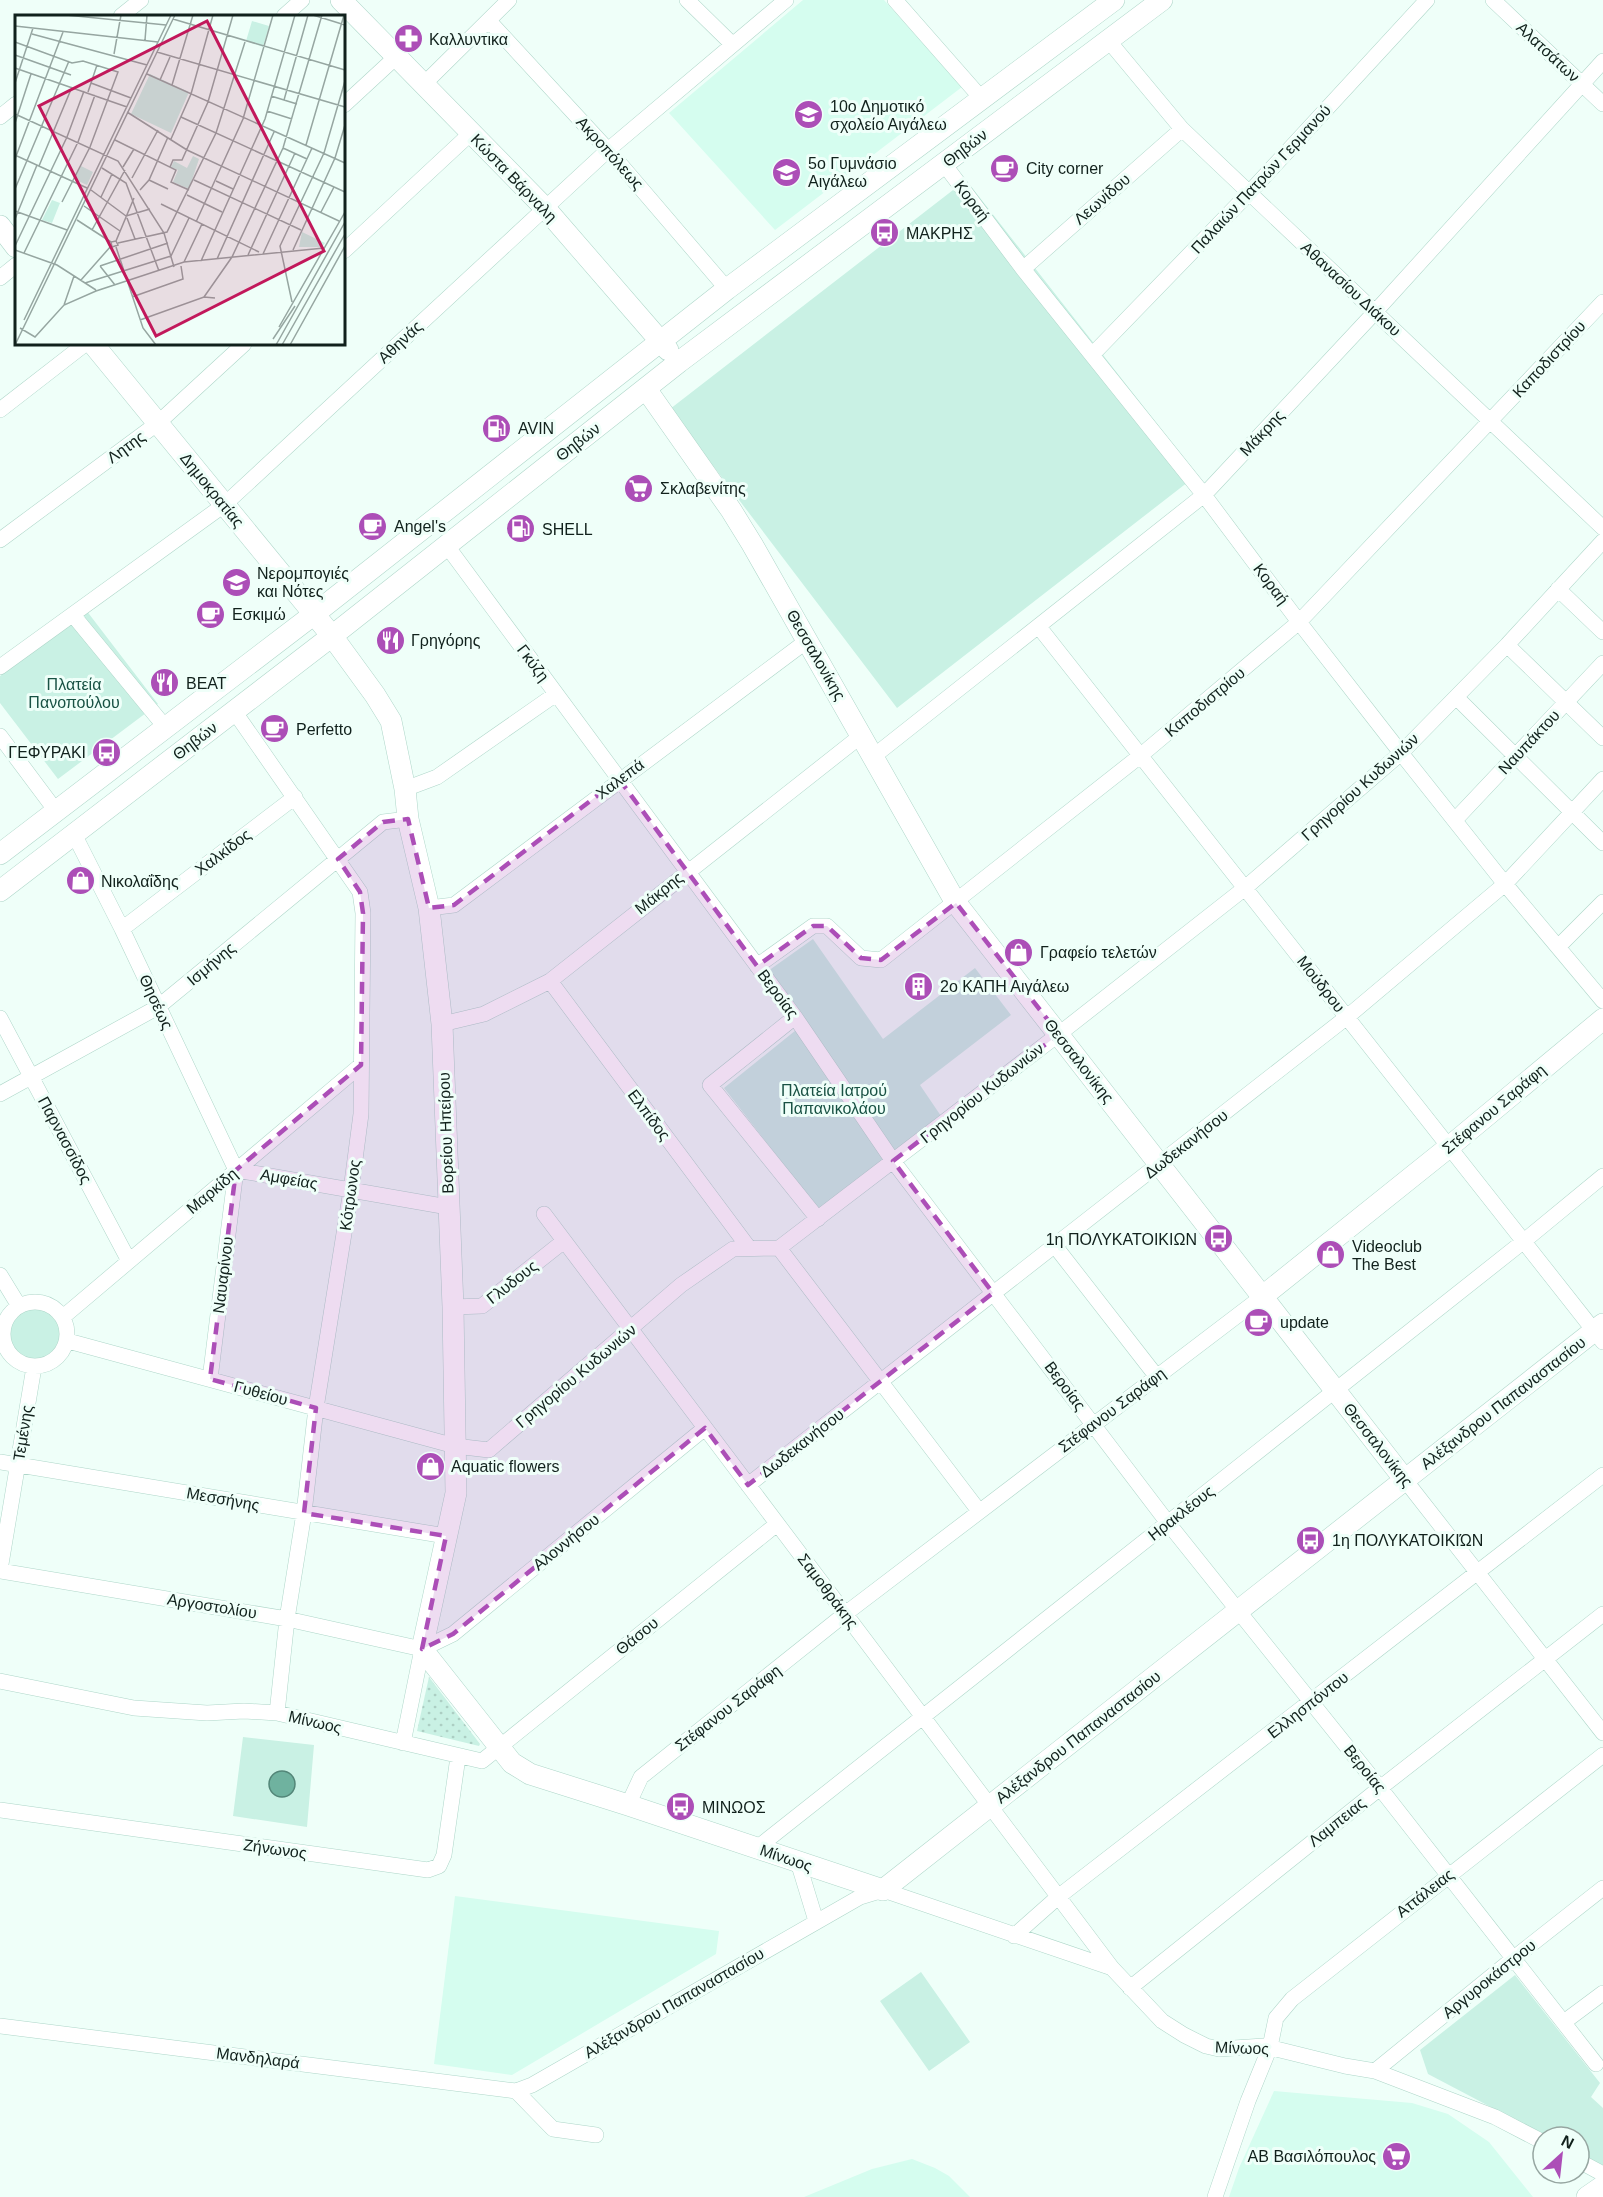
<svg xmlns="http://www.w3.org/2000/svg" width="1603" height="2197" viewBox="0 0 1603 2197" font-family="Arial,sans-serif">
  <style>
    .built { fill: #d5fdef }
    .grass { fill: url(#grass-dots) }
    .park { fill: #c9f1e4 }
    .water { fill: #6fb29f; stroke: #538678; stroke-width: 1.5 }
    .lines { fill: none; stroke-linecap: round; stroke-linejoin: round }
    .street-casing { stroke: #aed6c9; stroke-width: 16 }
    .secondary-casing { stroke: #aed6c9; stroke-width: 22 }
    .street { stroke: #fff; stroke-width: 15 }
    .secondary { stroke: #fff; stroke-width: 21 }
    .marked { fill: #ac4eb7; fill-opacity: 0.2; stroke: #ac4eb7; stroke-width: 4.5; stroke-dasharray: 12 8; stroke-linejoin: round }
    .labels { text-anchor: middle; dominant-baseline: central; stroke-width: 6; stroke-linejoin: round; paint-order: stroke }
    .poi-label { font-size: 16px; fill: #11211c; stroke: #effff9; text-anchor: start }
    .street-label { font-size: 16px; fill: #11211c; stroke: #effff9 }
    .park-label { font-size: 16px; fill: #195244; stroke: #effff9 }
    .inset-road { fill: none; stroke: #96a6a1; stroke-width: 1.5 }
    .view { fill: #c2185b; fill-opacity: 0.15; stroke: #c2185b; stroke-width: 3 }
    .inset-edge { fill: none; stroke: #11211c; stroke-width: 3 }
  </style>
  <defs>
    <pattern id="grass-dots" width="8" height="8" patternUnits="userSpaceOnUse" patternTransform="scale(1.5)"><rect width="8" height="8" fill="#c9f1e4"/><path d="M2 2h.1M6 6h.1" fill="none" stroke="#accec3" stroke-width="1.8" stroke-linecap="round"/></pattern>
  </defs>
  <rect width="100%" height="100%" fill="#effff9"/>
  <path class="built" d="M803 0H884L962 87 775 230 669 113Z
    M455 1896 719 1931 716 1954 512 2075 434 2064Z
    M1274 2091 1412 2103 1448 2114 1489 2142 1533 2197H1229L1239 2168Z
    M912 2159 935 2168 949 2176 970 2197H804L872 2169Z"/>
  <path class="grass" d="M429 1677 480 1744 479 1746 417 1731Z"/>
  <path class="park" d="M966 180 1197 475 897 708 670 409Z
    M86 610 158 704 58 779 0 703V676Z
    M813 939 883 1039 975 968 1011 1015 920 1085 941 1116 819 1210 724 1088 806 1022 768 971Z
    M9 1334a27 27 0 1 1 54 0a27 27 0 1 1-54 0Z
    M243 1737 314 1745 307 1827 233 1816Z
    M921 1972 970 2042 929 2071 880 2001Z
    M1515 1975 1600 2083 1591 2097 1603 2108V2166L1579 2154V2137H1548L1428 2074 1420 2050Z"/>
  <path class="water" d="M269 1784a13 13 0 1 1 26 0a13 13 0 1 1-26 0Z"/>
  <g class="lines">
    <defs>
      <path id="street" d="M687 0 732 44
        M895 0 982 99
        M1493 0 1603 104
        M121 16 141 0
        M284 16 302 0
        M489 21 608 150 727 289
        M1108 40 1182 129 1603 528
        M424 84 509 0
        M344 105 396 57
        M0 117 16 104
        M944 164 1023 269 1204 495 1299 622 1401 753 1505 884 1603 1001
        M344 251 470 134
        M1023 269 1182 129
        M0 278 16 265
        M1092 355 1249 193 1427 0
        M0 410 85 344
        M0 540 158 423 244 344
        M447 546 795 1017 893 1161 993 1293 1168 1523 1380 1788 1596 2064
        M1558 589 1603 632
        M73 615 166 728
        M1039 627 1603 1342
        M1507 645 1603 738
        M0 667 224 505 608 150 786 0
        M1456 697 1603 843
        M234 711 360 892 363 913 361 1114 351 1190 316 1408 304 1513 287 1619 277 1713
        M0 736 56 811
        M874 756 1204 495 1375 312 1603 61
        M405 789 437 777 556 694
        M1455 820 1603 663
        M74 834 122 929 236 1170
        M429 908 454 905 808 640
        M122 929 295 797
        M1558 947 1603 902
        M757 966 813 926H827L861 958 881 960 1140 756 1299 622 1603 302
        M550 981 749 1248
        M795 1017 710 1085 818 1219
        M0 1018 129 1261
        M442 1024 484 1014 550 981 862 735
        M0 1094 158 1007 383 822 408 819
        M236 1170 448 1207
        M544 1214 1112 1968
        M1055 1246 1157 1377
        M779 1248 979 1511
        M0 1275 19 1306
        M3 1334a32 32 0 1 1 64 0a32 32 0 1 1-64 0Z
        M453 1307 482 1306 564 1241
        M63 1317 361 1065
        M68 1341 455 1446 489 1450 681 1285 733 1249 779 1248 1059 1034 1245 888 1401 753 1507 645 1603 541
        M210 1379 236 1170
        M0 1462 446 1536
        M1405 1480 1603 1733
        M748 1485 1347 1017 1505 884 1603 779
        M0 1570 34 1367
        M0 1571 287 1619 422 1649
        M422 1649 453 1634 705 1428
        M0 1681 134 1708 207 1713 244 1711 277 1713 482 1761 777 1524
        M403 1743 422 1649
        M628 1805 641 1777 845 1614 1263 1296
        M0 1810 428 1870 439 1866 444 1855 458 1757
        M757 1848 1524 1241 1603 1176
        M798 1862 816 1921
        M1014 1936 1058 1897 1603 1475
        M1130 1988 1380 1788 1603 1614
        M1564 2022 1603 1993
        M0 2026 516 2091 532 2085 860 1897 883 1890 1112 1968 1162 2021 1184 2035 1206 2046 1219 2049 1264 2046 1345 2066 1375 2071 1495 2117 1543 2142
        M1375 2071 1514 1958 1603 1888
        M516 2091 553 2129 596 2135
        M1579 2161 1603 2174
        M1215 2197 1248 2101 1270 2047 1276 2018 1292 1999 1603 1755"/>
      <path id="secondary" d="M341 0 545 208 668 350
        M0 226 16 247
        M93 344 332 636 375 695 391 721 405 789 408 819 429 908 442 1024 453 1307 456 1493 422 1649 512 1763 530 1774 628 1805 883 1890 1603 1324
        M646 389 731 510 752 544 956 903 1405 1480
        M0 854 313 615 727 289 1114 0
        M0 891 332 636 679 362 1162 0
        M1263 1296 1449 1147 1603 1019
        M1587 2197 1603 2186"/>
    </defs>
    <use href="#street" class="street-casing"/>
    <use href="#secondary" class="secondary-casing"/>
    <use href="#street" class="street"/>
    <use href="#secondary" class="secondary"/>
  </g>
  <path class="marked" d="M619 779 757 966 813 926H827L861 958 881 960 956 903 1059 1034 893 1161 993 1293 748 1485 705 1428 453 1634 422 1649 446 1536 304 1513 316 1408 210 1379 236 1170 361 1065 363 913 360 892 338 859 383 822 408 819 429 908 454 905Z"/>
  <defs>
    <symbol id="pharmacy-disc" viewBox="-11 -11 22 22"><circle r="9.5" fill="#ac4eb7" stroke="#effff9"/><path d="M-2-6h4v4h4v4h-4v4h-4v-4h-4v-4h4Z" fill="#fff"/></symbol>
    <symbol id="school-disc" viewBox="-11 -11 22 22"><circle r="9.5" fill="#ac4eb7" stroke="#effff9"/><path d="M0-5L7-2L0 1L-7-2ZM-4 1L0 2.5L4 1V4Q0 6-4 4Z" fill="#fff"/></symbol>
    <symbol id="cafe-disc" viewBox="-11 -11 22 22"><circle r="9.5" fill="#ac4eb7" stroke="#effff9"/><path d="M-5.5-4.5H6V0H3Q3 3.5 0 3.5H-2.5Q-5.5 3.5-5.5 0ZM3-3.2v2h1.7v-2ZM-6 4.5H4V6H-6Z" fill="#fff"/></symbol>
    <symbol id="bus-disc" viewBox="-11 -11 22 22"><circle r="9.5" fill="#ac4eb7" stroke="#effff9"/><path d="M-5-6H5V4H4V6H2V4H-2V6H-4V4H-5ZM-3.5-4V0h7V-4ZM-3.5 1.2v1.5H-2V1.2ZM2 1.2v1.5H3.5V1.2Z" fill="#fff"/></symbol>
    <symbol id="fuel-disc" viewBox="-11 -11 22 22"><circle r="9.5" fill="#ac4eb7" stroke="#effff9"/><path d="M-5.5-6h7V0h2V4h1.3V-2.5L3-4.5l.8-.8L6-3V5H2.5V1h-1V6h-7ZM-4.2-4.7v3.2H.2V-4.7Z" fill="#fff"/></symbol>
    <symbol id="supermarket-disc" viewBox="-11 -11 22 22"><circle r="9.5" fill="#ac4eb7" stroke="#effff9"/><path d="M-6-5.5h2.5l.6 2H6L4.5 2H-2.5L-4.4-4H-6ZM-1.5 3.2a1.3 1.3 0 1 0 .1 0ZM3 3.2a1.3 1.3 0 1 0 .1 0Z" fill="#fff"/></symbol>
    <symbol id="restaurant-disc" viewBox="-11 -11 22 22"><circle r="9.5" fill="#ac4eb7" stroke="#effff9"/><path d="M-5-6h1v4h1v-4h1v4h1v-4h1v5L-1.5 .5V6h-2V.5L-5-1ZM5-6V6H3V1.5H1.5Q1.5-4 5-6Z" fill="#fff"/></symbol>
    <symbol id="shop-disc" viewBox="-11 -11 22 22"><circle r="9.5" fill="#ac4eb7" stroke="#effff9"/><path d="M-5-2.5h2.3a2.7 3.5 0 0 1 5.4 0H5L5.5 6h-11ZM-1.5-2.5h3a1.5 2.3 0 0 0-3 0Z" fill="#fff"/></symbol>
    <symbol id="building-disc" viewBox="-11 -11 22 22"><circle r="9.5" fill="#ac4eb7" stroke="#effff9"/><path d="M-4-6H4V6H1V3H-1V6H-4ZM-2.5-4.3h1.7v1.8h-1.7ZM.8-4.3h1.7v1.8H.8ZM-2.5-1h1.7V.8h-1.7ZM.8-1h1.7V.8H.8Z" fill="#fff"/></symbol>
  </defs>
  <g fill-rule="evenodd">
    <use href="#pharmacy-disc" x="392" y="22" width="33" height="33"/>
    <use href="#school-disc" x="792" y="98" width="33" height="33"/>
    <use href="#cafe-disc" x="988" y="152" width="33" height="33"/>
    <use href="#school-disc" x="770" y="156" width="33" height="33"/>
    <use href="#bus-disc" x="868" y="216" width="33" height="33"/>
    <use href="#fuel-disc" x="480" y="412" width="33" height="33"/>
    <use href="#supermarket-disc" x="622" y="472" width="33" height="33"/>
    <use href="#cafe-disc" x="356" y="510" width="33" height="33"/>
    <use href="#fuel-disc" x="504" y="512" width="33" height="33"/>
    <use href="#school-disc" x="220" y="566" width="33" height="33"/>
    <use href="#cafe-disc" x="194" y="598" width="33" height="33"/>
    <use href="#restaurant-disc" x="374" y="624" width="33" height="33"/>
    <use href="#restaurant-disc" x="148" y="666" width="33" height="33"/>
    <use href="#cafe-disc" x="258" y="712" width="33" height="33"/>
    <use href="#bus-disc" x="90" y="736" width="33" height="33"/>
    <use href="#shop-disc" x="64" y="864" width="33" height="33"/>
    <use href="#shop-disc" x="1002" y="936" width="33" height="33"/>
    <use href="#building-disc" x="902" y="970" width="33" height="33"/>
    <use href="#bus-disc" x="1202" y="1222" width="33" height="33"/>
    <use href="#shop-disc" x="1314" y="1238" width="33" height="33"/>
    <use href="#cafe-disc" x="1242" y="1306" width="33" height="33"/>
    <use href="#shop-disc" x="414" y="1450" width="33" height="33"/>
    <use href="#bus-disc" x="1294" y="1524" width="33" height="33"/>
    <use href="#bus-disc" x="664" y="1790" width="33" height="33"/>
    <use href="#supermarket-disc" x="1380" y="2140" width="33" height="33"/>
  </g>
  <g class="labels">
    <g class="poi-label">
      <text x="429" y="39">Καλλυντικα</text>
      <text x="830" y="106">10ο Δημοτικό<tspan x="830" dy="18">σχολείο Αιγάλεω</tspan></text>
      <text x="808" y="163">5ο Γυμνάσιο<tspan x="808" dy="18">Αιγάλεω</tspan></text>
      <text x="1026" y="168">City corner</text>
      <text x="906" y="233">ΜΑΚΡΗΣ</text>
      <text x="518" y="428">AVIN</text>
      <text x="660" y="488">Σκλαβενίτης</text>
      <text x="394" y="526">Angel's</text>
      <text x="542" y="529">SHELL</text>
      <text x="257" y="573">Νερομπογιές<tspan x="257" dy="18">και Νότες</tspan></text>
      <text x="232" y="614">Εσκιμώ</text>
      <text x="411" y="640">Γρηγόρης</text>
      <text x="186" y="683">ΒΕΑΤ</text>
      <text x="296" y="729">Perfetto</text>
      <text x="86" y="752" text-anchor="end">ΓΕΦΥΡΑΚΙ</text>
      <text x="101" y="881">Νικολαΐδης</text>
      <text x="1040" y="952">Γραφείο τελετών</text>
      <text x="940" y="986">2ο ΚΑΠΗ Αιγάλεω</text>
      <text x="1197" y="1239" text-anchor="end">1η ΠΟΛΥΚΑΤΟΙΚΙΩΝ</text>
      <text x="1352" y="1246">Videoclub<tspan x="1352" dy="18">The Best</tspan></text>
      <text x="1280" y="1322">update</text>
      <text x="451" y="1466">Aquatic flowers</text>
      <text x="1332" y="1540">1η ΠΟΛΥΚΑΤΟΙΚΙΏΝ</text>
      <text x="702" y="1807">ΜΙΝΩΟΣ</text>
      <text x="1376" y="2156" text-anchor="end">ΑΒ Βασιλόπουλος</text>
    </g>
    <g class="street-label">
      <text transform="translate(1548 52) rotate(43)">Αλατσάτων</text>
      <text transform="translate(965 148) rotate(-37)">Θηβών</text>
      <text transform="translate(610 153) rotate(48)">Ακροπόλεως</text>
      <text transform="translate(514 178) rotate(46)">Κώστα Βάρναλη</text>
      <text transform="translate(1261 179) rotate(-47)">Παλαιών Πατρών Γερμανού</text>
      <text transform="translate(1102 199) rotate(-41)">Λεωνίδου</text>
      <text transform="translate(972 201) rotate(53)">Κοραή</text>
      <text transform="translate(1351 289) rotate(43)">Αθανασίου Διάκου</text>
      <text transform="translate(400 342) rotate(-43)">Αθηνάς</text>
      <text transform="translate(1549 359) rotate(-47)">Καποδιστρίου</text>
      <text transform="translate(1262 433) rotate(-47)">Μάκρης</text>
      <text transform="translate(578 442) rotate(-38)">Θηβών</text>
      <text transform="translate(126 447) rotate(-36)">Λητης</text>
      <text transform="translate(212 490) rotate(51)">Δημοκρατίας</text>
      <text transform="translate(1271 584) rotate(53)">Κοραή</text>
      <text transform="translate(816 655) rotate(60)">Θεσσαλονίκης</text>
      <text transform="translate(533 663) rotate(53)">Γκύζη</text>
      <text transform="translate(1205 702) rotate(-40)">Καποδιστρίου</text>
      <text transform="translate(195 741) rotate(-37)">Θηβών</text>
      <text transform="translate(1529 742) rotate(-47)">Ναυπάκτου</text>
      <text transform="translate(620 779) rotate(-37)">Χαλεπά</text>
      <text transform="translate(1360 787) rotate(-42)">Γρηγορίου Κυδωνιών</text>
      <text transform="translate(223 852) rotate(-37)">Χαλκίδος</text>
      <text transform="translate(659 893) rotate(-39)">Μάκρης</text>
      <text transform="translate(211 964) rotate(-40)">Ισμήνης</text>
      <text transform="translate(1321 984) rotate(52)">Μούδρου</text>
      <text transform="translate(778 994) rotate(53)">Βεροίας</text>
      <text transform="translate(156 1002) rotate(65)">Θησέως</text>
      <text transform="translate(1079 1061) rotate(52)">Θεσσαλονίκης</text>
      <text transform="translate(982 1093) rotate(-38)">Γρηγορίου Κυδωνιών</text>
      <text transform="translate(1494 1109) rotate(-40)">Στέφανου Σαράφη</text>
      <text transform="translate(649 1115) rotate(53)">Ελπίδος</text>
      <text transform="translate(446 1133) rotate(-92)">Βορείου Ηπείρου</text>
      <text transform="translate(65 1140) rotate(62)">Παρνασσίδος</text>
      <text transform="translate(1186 1144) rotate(-38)">Δωδεκανήσου</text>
      <text transform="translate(289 1179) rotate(10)">Αμφείας</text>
      <text transform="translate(212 1191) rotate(-40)">Μαρκίδη</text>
      <text transform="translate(350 1195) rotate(-82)">Κότρωνος</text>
      <text transform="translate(223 1275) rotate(-83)">Ναυαρίνου</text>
      <text transform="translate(512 1282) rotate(-38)">Γλυδους</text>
      <text transform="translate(576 1376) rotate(-40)">Γρηγορίου Κυδωνιών</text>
      <text transform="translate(1065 1386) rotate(53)">Βεροίας</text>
      <text transform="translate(261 1393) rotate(15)">Γυθείου</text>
      <text transform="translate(1503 1403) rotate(-38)">Αλέξανδρου Παπαναστασίου</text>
      <text transform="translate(1112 1410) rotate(-37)">Στέφανου Σαράφη</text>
      <text transform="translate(23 1433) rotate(-81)">Τεμένης</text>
      <text transform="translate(802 1443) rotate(-38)">Δωδεκανήσου</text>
      <text transform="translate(1378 1445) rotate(52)">Θεσσαλονίκης</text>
      <text transform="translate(223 1499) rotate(10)">Μεσσήνης</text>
      <text transform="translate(1181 1513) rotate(-38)">Ηρακλέους</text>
      <text transform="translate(566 1542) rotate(-39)">Αλοννήσου</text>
      <text transform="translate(828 1591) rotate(53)">Σαμοθράκης</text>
      <text transform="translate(212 1606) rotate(9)">Αργοστολίου</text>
      <text transform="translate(637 1636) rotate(-39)">Θάσου</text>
      <text transform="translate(1308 1705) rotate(-38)">Ελλησπόντου</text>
      <text transform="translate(728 1708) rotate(-38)">Στέφανου Σαράφη</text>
      <text transform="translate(315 1722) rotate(13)">Μίνωος</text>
      <text transform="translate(1078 1737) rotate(-38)">Αλέξανδρου Παπαναστασίου</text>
      <text transform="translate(1365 1769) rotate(51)">Βεροίας</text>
      <text transform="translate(1337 1822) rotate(-39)">Λαμπειας</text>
      <text transform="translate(275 1849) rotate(8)">Ζήνωνος</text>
      <text transform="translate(786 1858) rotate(19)">Μίνωος</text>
      <text transform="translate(1425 1893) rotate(-38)">Αττάλειας</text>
      <text transform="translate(1489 1979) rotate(-39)">Αργυροκάστρου</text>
      <text transform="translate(674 2003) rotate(-30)">Αλέξανδρου Παπαναστασίου</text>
      <text transform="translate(1242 2048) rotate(2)">Μίνωος</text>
      <text transform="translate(258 2058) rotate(7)">Μανδηλαρά</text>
    </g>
    <g class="park-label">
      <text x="74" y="684">Πλατεία<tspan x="74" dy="18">Πανοπούλου</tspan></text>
      <text x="834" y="1090">Πλατεία Ιατρού<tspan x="834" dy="18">Παπανικολάου</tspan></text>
    </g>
  </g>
  <g transform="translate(15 15)">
    <rect width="330" height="330" fill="#effff9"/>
    <path d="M237 6 254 11 248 32 231 26ZM135 59 174 77 156 118 116 99ZM178 141 184 144 174 174 158 167 163 155 156 152 159 146 172 153ZM66 151 78 157 72 170 59 164ZM37 185 45 188 37 208 27 205ZM287 217 310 228 307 232H284Z" fill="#c9f1e4"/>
    <path class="inset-road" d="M51 0 151 10M298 0 330 10M158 4 330 55M0 11 143 27M17 19 132 50M130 25 132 0M0 27 57 48 68 46 103 57 75 132 47 187M142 37 330 92M99 39 106 0M0 40 56 60M0 53 112 92M132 59 330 148M145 65 155 42M0 68 18 13M76 68 116 83M157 70 178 0M73 77 82 50M256 81 282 89M269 85 293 0M252 96 277 104M112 97 172 135 324 206M0 99 103 146 149 218 159 252M166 102 330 177M0 108 16 59M156 124 176 79 198 0M100 125 161 155 156 167 174 175M291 130 329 0M268 133 292 144M2 141 72 173M0 144 48 17M24 151 57 72M108 152 119 134M155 152 158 145H167L193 87 218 0M87 153 111 168 144 256M117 163 143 115M134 165 153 174M179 165 286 215M201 166 218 174M0 174 54 46M76 175 111 201M125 175 134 165 153 122M172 180 207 197M86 182 97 159M146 189 244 237M69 191 105 216M0 196 52 215M306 197 319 172M111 201 135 194M112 203 120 224M0 204 22 150M62 205 96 227M181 207 228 104 258 0M77 215 110 155M101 226 96 227 97 232 103 230 101 226 119 183M103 228 152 217 201 118 230 27M0 231 52 122 69 76M101 232 128 313 141 330M0 235 42 250 81 275M278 235 320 143 330 110M9 238 63 127 80 80M248 239 297 133M233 240 280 138M156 241 174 203M202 244 259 117M186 246 250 104 280 0M169 247 187 209M85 251 153 228M85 251 100 270M66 265 96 231M70 268 156 241M117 282 168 264 166 251M189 282 217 242 268 133 307 0M277 287 265 231 309 138 330 66M49 290 59 261M9 305 156 0M125 305 189 282 200 283M264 312 330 197M5 313 20 322 49 290 81 276 169 247 309 233M258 324 280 291M0 330 160 0M261 330 330 207M267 330 330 219M275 330 330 231"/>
    <path class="view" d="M192 6 309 236 141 321 24 91Z"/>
    <rect width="330" height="330" class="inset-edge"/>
  </g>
  <g transform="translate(1561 2155) rotate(27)"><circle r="28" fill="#effff9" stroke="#96a6a1" stroke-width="1.5"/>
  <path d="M0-4.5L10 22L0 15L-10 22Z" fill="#ac4eb7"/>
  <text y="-9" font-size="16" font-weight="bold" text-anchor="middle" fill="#11211c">N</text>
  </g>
</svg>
